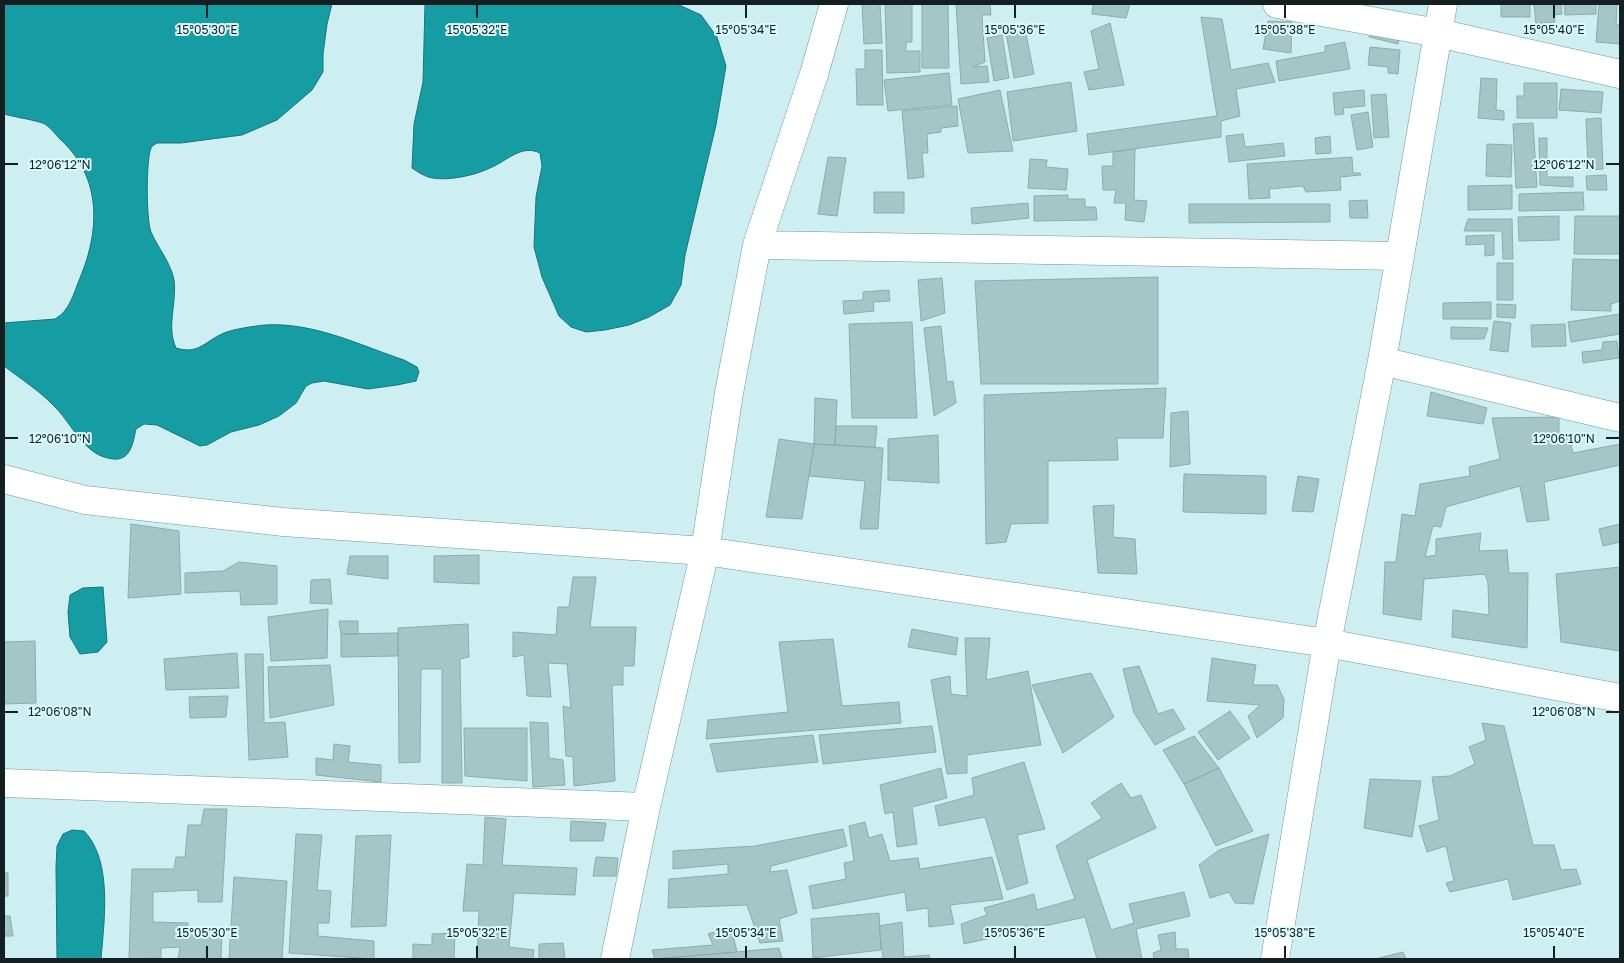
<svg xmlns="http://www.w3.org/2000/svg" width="1624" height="963" viewBox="0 0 1624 963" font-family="'Golos Text',sans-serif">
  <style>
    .water { fill: #169da4; stroke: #15777c }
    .building { fill: #a5c6c7; stroke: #8cacad }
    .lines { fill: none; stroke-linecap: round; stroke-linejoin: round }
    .minor-casing { stroke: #769597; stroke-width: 29 }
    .minor { stroke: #fff; stroke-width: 28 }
    .ticks { fill: none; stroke: #131f20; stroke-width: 2 }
    .ticks-label { font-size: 12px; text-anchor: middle; fill: #131f20; stroke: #dbfcfe; stroke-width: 4; stroke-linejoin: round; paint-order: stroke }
  </style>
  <rect width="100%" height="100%" fill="#ceeff1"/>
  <path class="water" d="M4 4H332L327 24 323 54V72L312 90 277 120 242 135 181 143H157C154 145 153 145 151 148 146 160 146 219 151 232 158 248 171 263 174 280 177 304 166 326 176 348 199 355 205 341 224 333 234 329 254 326 265 325 314 322 359 345 404 360L417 367 419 372 416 381 397 385 368 389 324 381 312 383 306 386 296 403 279 416 259 425 231 432 207 445 200 446 157 425 144 424 136 429C133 442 131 461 113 459 84 456 73 425 55 407 40 391 21 379 4 366V323L55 319C70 311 74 292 80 278 100 230 102 178 61 140 56 135 51 128 45 124 36 120 14 117 4 114Z
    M425 4H677L701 15 717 37 726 66 716 125 685 255 681 285 670 305 649 317 629 325 605 330 586 332 571 327 559 316 542 277 534 247 536 197 542 166 540 153C521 144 507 161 490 168 476 175 449 181 433 178 425 177 418 172 412 168L414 124 423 82Z
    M103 587 107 642 98 652 80 654 70 637 68 612 70 595 83 588Z
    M72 830 84 831C113 861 104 921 101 959H57L56 867 57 846 63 834Z"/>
  <path class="building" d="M862 4H880L882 43 864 44Z
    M885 4H912V42H906V51H920V72L887 73Z
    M922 4H948L949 68H922Z
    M956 4H990L991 15H982L985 62 973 67 987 66 989 82 961 84Z
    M1093 4H1130L1126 18 1092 14Z
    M1501 4H1530V17H1501Z
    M1534 4H1561L1562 14 1554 15 1555 22 1536 24Z
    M1564 4H1596V14L1565 15Z
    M1599 4H1617L1616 25H1620V44L1596 42Z
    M1201 17 1222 19 1231 70 1268 63 1275 82 1236 89 1240 116 1221 121V137L1089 155 1087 134 1217 116Z
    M1268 21 1292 22 1291 53 1263 49Z
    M1110 23 1124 85 1089 90 1084 72 1099 69 1091 31Z
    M1371 28 1400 34 1398 44 1369 37Z
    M1025 29 1034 74 1014 78 1006 33Z
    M1002 35 1009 78 994 81 987 38Z
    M1345 42 1350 69 1279 81 1276 61 1325 52V46Z
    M1370 47 1400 50 1398 74 1388 73V67L1368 65Z
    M865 50H882L883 105H857L856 69H865Z
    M949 73 952 105 888 111 884 80Z
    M1481 78 1497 79 1496 110 1504 111V120L1478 118Z
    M1071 82 1077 131 1013 141 1007 92Z
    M1524 83H1557V118H1517V96H1524Z
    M1561 89 1603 92 1601 113 1559 110Z
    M1000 90 1013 151 968 153 958 99Z
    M1364 90 1365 106 1343 108 1344 114 1335 115 1333 93Z
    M1386 94 1389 137 1374 138 1371 95Z
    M957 106 958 126 941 128V132L927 134 928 153H922L924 177 908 179 902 111Z
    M1368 112 1373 147 1357 150 1351 115Z
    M1601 118 1603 169 1588 170 1586 119Z
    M1533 123 1537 187 1516 188 1513 124Z
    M1243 134 1245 147 1283 143 1285 156 1229 162 1226 136Z
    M1330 136 1331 153 1316 154 1315 138Z
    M1539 138H1547V177H1573V187L1540 185Z
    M1487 144 1512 145 1511 177 1486 176Z
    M1135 149 1134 200 1147 201 1144 222 1125 220 1126 203H1114L1116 190H1103L1102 166H1113V152Z
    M828 157 846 158 837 216 818 214Z
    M1352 157 1353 173H1360L1361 175 1340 177 1341 190 1306 192 1303 186 1269 189 1270 198 1249 199 1247 164Z
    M1030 159 1047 160 1046 167 1068 169 1066 190 1028 188Z
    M1606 175 1607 190H1587L1586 176Z
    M1512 185V209L1468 210V186Z
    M874 192H904V213H874Z
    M1583 192 1584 210 1519 211V194Z
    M1068 195V199H1085V207H1096L1097 220 1034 221V196Z
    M1367 200 1368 218H1350L1349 201Z
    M1028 203 1029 218 972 224 971 208Z
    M1189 204H1330V222L1189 223Z
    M1559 216V240L1519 241 1518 217Z
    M1575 216H1620V254H1574Z
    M1468 219H1512L1513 259H1503L1502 231H1464Z
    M1494 235V255L1485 256V244L1466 245V236Z
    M1573 259 1620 260V301L1611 304V311L1571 310Z
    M1497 263H1513V300H1497Z
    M1158 277V384H981L975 281Z
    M942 278 945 313 921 321 918 280Z
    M889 290 890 301 873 302 874 311 844 314 843 301 863 300V292Z
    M1491 302V319H1443V303Z
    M1497 304 1516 305 1515 318 1497 317Z
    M1620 314V334L1571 342 1568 322Z
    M1494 321 1511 323 1508 352 1490 350Z
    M912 322 917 418H852L849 324Z
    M1565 324 1566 346 1532 347 1531 325Z
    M941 326 947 382 953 381 956 403 934 416 924 328Z
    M1451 327 1488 328 1484 339H1451Z
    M1617 341 1619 358 1583 363 1582 352 1602 350 1603 342Z
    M1166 388 1163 438H1117L1118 460 1048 461V523L1011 524 1006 542 986 544 984 395Z
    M1431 392 1487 408 1483 424 1427 416Z
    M815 398 837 400 835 445 814 444Z
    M1188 411 1190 464 1170 467 1171 413Z
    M1559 417V438L1569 437 1573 453 1620 444V465L1544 482 1549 520 1527 522 1520 486 1446 507 1441 527 1433 526 1425 557 1436 555V539L1481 533 1479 551 1507 550 1509 573H1528L1527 648 1452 637 1453 610 1489 615 1488 583 1485 574 1424 579 1421 620 1383 614 1385 562H1396L1402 514 1415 516 1420 484 1470 476 1469 467 1500 459 1492 418Z
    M836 426H877L875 447 835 445Z
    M938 435 939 483 888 480V439Z
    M779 439 814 444 802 519 766 517Z
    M814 444 883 448 878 529H860L865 481 809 476Z
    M1184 474 1266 476V514L1183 512Z
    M1298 476 1319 479 1313 512 1292 511Z
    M1114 505 1113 537 1135 539 1137 574 1098 573 1093 506Z
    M131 524 179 531 181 594 128 598Z
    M1620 524V542L1603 546 1599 529Z
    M479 555V584L434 582V556Z
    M350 556H388V579L347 574Z
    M239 562 277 566V604L241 605 240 591 185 593V573L223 571Z
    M1620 567V651L1561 642 1556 574Z
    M573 577H596L590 627H636L634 666H623V685H612L615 781 574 786 573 757 566 756 563 706 571 708 567 664 548 663 551 697 527 696 524 655 513 657V632L556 635 558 607H569Z
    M330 579 332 604 310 603 311 580Z
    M328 609 327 658 271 661 268 617Z
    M339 621H358V634H341Z
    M468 624 469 657 460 659 462 783H442V669H421L420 762 399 763 398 628Z
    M912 629 958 638 956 655 908 647Z
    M398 633V656L341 657V634Z
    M965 638H990L986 680 1028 671 1041 745 967 755V773L947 774 931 680 950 676 951 694 967 696Z
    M833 639 842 706 899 702 901 723 706 739 708 720 788 712 779 642Z
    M35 641 36 703 4 704V642Z
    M237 653 239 688 166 690 164 659Z
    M245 654H263L264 723 285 722 288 757 249 760Z
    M1212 658 1256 665 1253 685H1277L1284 699 1283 718 1257 738 1248 716 1260 705 1207 701Z
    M330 665 334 705 270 718 268 667Z
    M1139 666 1158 714 1173 709 1185 729 1155 745 1134 713 1123 669Z
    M1091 673 1114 717 1063 753 1032 685Z
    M228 696 226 717 190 718 189 697Z
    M1230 711 1250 738 1218 760 1198 732Z
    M530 722 548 723 549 758 563 760 565 785 533 787Z
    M1482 723 1504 726 1533 845H1554L1561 870 1576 869 1581 884 1513 900 1508 879 1450 892 1446 883 1454 881 1446 846 1427 852 1419 826 1439 820 1432 777 1450 776 1475 764 1469 747 1486 740Z
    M932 726 936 752 823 764 819 735Z
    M464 728H527V781L465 776Z
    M813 735 818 762 717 772 710 744Z
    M1194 736 1219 768 1184 784 1163 750Z
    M334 744 350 746 348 762 381 765V782L316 775V758L333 760Z
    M1024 762 1045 829 1017 835 1028 883 1007 890 985 817 939 826 935 806 974 795 972 778Z
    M941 768 947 798 912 807 917 844 897 847 893 812 885 814 880 785Z
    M1219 768 1253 831 1216 846 1184 784Z
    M1370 779 1421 781 1412 837 1364 828Z
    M1121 783 1131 798 1141 795 1156 828 1087 860 1111 930 1134 923 1129 904 1184 892 1190 916 1136 929 1142 959H1097L1085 917 964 944 961 924 987 915 984 908 1034 894 1037 910 1075 899 1056 846 1102 818 1091 803Z
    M204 809H227L222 902H198V890L153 892V922L188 923V928H222L221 959H178L180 947 161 948V958L129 959 132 869H174L176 857H185L188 825H201Z
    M485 817 506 819 502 865 577 868 575 895 514 893 509 947 534 950 533 959H477L479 911H463L467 864 483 865Z
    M571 821 606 823 603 841H570Z
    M865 822 869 838 882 834 890 861 918 858 920 869 992 857 1003 899 950 905 954 924 929 927 928 908 907 911 905 892 813 909 809 886 846 879 844 863 854 861 849 826Z
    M843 829 847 846 771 866 770 872 787 870 797 913 779 919 783 941 760 943 747 905 668 908 669 879 728 874V864L673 869V851L755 846Z
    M296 834 322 835 317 890 331 891 329 923H318V936L374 941V959L289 953Z
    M1269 834 1253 904 1235 903 1229 892 1210 898 1199 865 1219 850Z
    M391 835 386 926 351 927 356 836Z
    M596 857 618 858 616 876H593Z
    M4 873H8V896H4Z
    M234 877 287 881 282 959H229Z
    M879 913 881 950 813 958 811 919Z
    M4 916H10L13 936H4Z
    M902 922 904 957 929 955 930 959H883L879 926Z
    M731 926 737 952 655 959 652 950 713 945 708 934Z
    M1175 932 1176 949H1188L1189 959H1154L1153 953 1161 950 1158 935Z
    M455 933 454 959H413V944L432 945V934Z
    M563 943 565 959H539V944Z
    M779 948 782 959H654L737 952Z
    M1403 952 1406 959H1375Z"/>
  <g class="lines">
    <defs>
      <path id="minor" d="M1277 4 1438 33 1620 74
        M757 245 1400 256
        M1382 361 1620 418
        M4 479 85 500 283 522 705 551 1327 643 1620 698
        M4 783 646 807
        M615 959 646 807 705 551 729 393 757 245 814 74 834 4
        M1275 959 1327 643 1382 361 1443 4"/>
    </defs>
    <use href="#minor" class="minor-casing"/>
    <use href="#minor" class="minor"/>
  </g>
  <path class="ticks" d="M207 5V18M477 5V18M746 5V18M1015 5V18M1285 5V18M1554 5V18M5 164H18M1606 164H1619M5 438H18M1606 438H1619M5 712H18M1606 712H1619M207 946V958M477 946V958M746 946V958M1015 946V958M1285 946V958M1554 946V958"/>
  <g class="ticks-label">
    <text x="207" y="34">15°05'30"E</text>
    <text x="477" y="34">15°05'32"E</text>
    <text x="746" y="34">15°05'34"E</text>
    <text x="1015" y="34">15°05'36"E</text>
    <text x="1285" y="34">15°05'38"E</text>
    <text x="1554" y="34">15°05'40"E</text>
    <text x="60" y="169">12°06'12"N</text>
    <text x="1564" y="169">12°06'12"N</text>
    <text x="60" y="443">12°06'10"N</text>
    <text x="1564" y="443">12°06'10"N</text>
    <text x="60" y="716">12°06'08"N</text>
    <text x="1564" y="716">12°06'08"N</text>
    <text x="207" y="937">15°05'30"E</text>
    <text x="477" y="937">15°05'32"E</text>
    <text x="746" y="937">15°05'34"E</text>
    <text x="1015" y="937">15°05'36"E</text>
    <text x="1285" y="937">15°05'38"E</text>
    <text x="1554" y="937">15°05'40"E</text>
  </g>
  <rect width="1624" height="963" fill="none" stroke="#131f20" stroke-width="10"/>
</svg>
